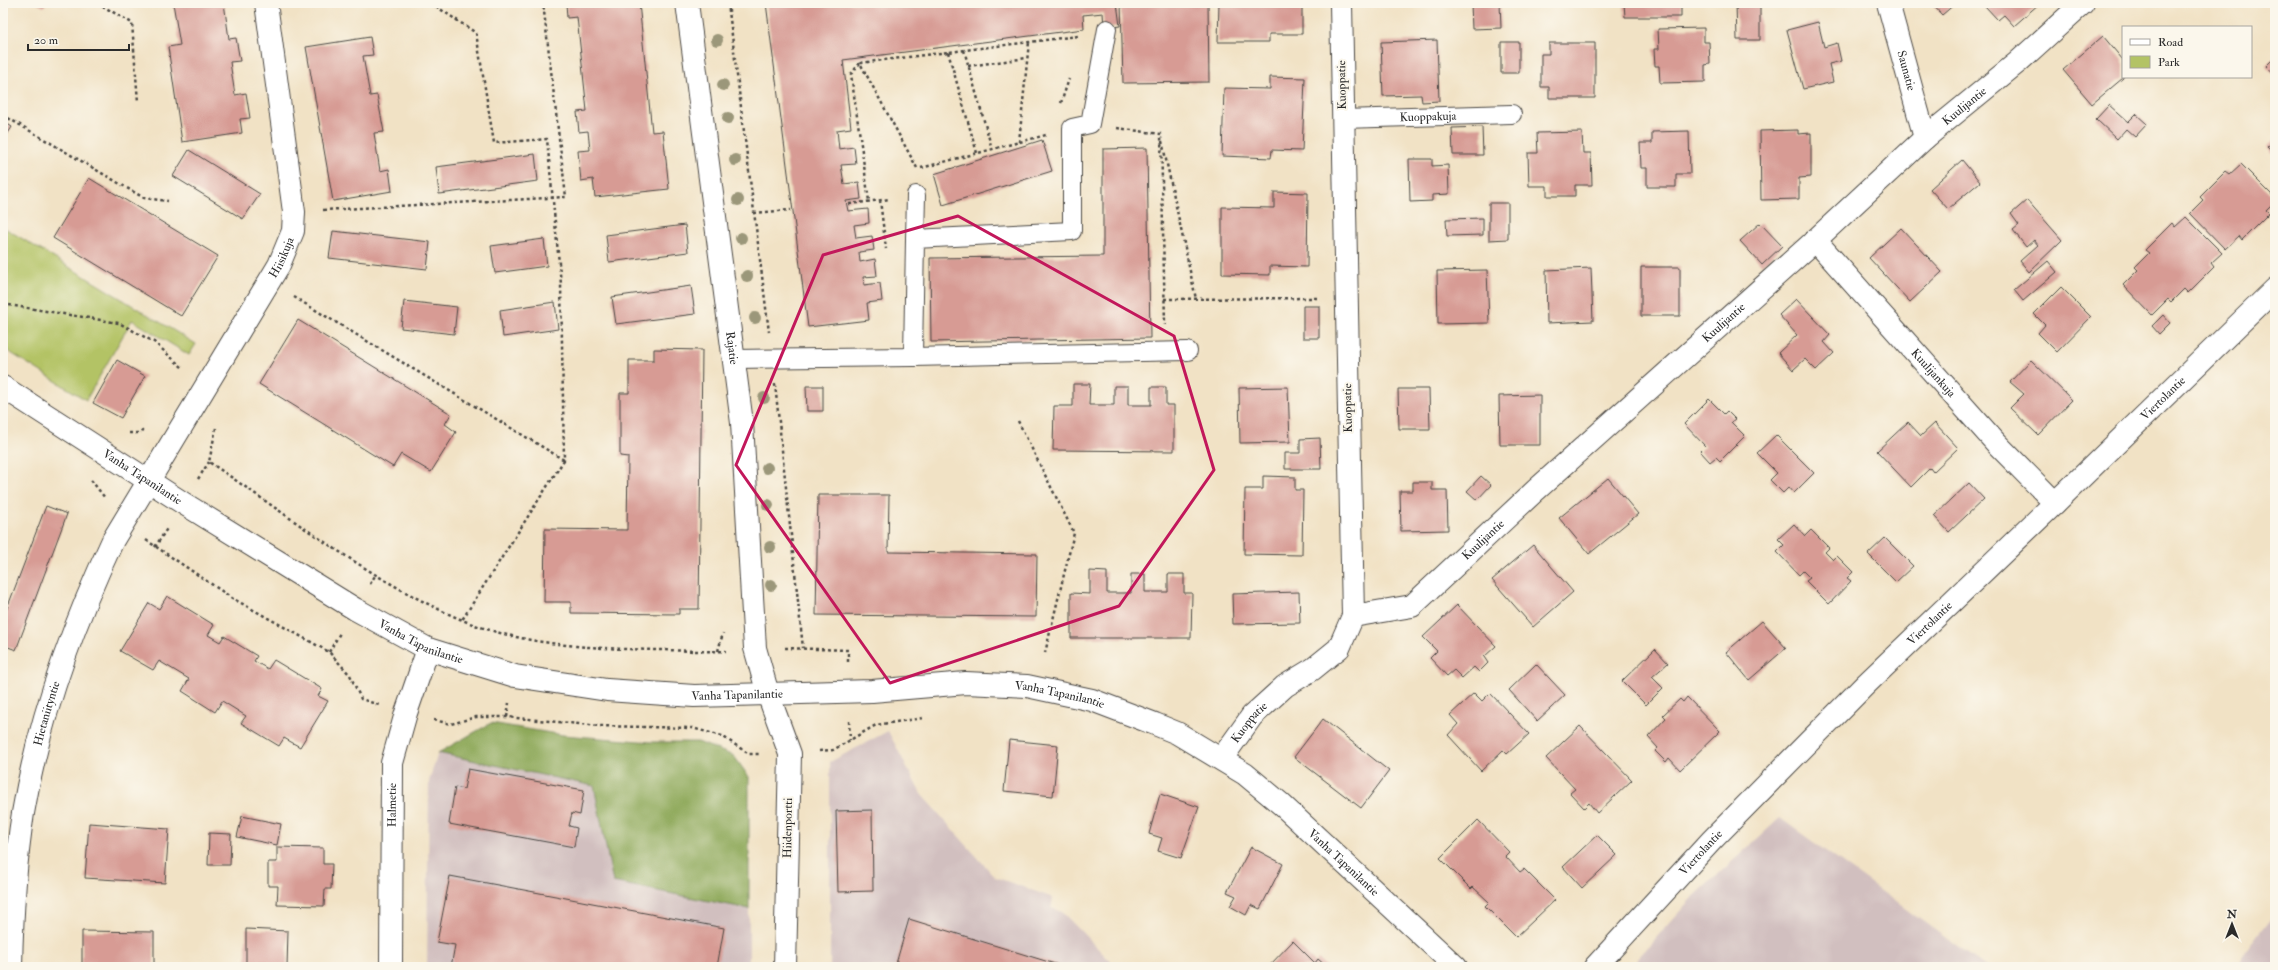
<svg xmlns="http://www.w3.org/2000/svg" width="2278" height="970" viewBox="0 0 2278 970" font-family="'IM FELL Double Pica',serif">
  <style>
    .industrial { fill: #d1bfbf }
    .green { fill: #b3c365; stroke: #6f7748 }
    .forest { fill: #8ea95a; stroke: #5c6a42 }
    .building { fill: #d79b94 }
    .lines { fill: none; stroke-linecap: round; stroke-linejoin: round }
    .service-casing { stroke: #494642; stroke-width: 20 }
    .minor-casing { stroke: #494642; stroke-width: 24 }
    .tertiary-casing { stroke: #494642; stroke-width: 24 }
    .path { stroke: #494642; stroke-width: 2.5; stroke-dasharray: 3 3; stroke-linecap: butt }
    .service { stroke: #fff; stroke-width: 18 }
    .minor { stroke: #fff; stroke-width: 22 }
    .tertiary { stroke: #fff; stroke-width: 22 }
    .tree { fill: #9b977a }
    .marked { fill: none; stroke: #c2185b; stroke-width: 3; stroke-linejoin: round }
    .labels { text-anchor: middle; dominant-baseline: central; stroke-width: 4; stroke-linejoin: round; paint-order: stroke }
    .street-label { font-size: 12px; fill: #2b2b2b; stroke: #fbf7ec }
  </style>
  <rect width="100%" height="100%" fill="#fbf7ec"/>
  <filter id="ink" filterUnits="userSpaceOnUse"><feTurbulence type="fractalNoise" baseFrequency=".025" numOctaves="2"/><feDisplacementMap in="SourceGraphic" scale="8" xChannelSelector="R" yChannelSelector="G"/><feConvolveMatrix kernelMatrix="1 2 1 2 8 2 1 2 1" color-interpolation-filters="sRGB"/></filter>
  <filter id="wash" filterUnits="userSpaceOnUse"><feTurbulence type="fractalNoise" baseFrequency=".012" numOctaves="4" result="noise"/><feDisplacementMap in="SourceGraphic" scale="16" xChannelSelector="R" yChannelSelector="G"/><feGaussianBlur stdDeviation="0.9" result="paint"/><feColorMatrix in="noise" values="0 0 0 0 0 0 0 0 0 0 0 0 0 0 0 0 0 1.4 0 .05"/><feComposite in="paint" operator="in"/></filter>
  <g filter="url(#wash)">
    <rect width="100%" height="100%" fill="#f1e2c5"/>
    <path class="industrial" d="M888 731 921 794 995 877 1053 898 1051 908 1062 912 1116 967H830V762Z
      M438 753 594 786 613 882 749 909V967H427L429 781Z
      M1780 818 1986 967H1630L1690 900Z
      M2275 913V967H2234Z"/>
    <path class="green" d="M3 227 196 344 189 355 132 320 86 400 3 348Z"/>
    <path class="forest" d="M491 723 563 735 652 742H698L734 756 749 777V909L613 882 594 786 438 753Z"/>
    <g id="blocks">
      <path class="building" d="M36 3H46L44 7Z
        M173 3H224L229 39 236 38 240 61 230 62 235 95 246 93 250 118 240 119 242 133 182 142 168 47 180 45Z
        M566 3H639L652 132 663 131 669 189 595 197 593 179 581 181 578 151 590 150 588 131 579 132 577 112 587 111 577 17 567 18Z
        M766 3H1117L1120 26 1104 28 1103 13 1083 15 1084 29 843 60 851 128 837 130 839 149 854 147 856 164 841 165 844 184 859 182 861 199 846 201 848 211 868 209 869 223 854 225 856 238 872 236 874 250 859 252 860 262 875 259 877 276 863 277 864 285 880 283 882 301 867 303 869 320 808 327Z
        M1121 3H1208L1209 82 1123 83Z
        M1219 3H1302V34H1269V42H1218Z
        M1471 3H1500L1501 28 1472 29Z
        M1624 3H1681V17H1625Z
        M1736 3H1760V40H1737Z
        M1931 3H1956L1942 15Z
        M1989 3H2040L2014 26 2004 15 1998 20 1985 6Z
        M1818 22 1824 47 1837 43 1841 61 1829 64 1833 82 1803 89 1787 30Z
        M1704 28V42H1709L1710 64 1705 65V82L1660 83 1659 66H1655L1654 49H1659L1658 29Z
        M2103 36 2123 60V78L2092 104 2063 70Z
        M370 37 373 55 363 56 370 96 377 95 384 132 374 133 380 171 389 169 392 191 333 201 306 47Z
        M1437 40 1439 101 1422 102 1421 95 1383 96 1381 42Z
        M1501 42H1519V73H1501Z
        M1549 43H1595V98H1549V87H1541V54H1549Z
        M2275 57V76L2266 66Z
        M1270 77 1305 78 1302 151 1272 150 1271 158 1222 156 1224 88 1270 89Z
        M2109 105 2128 122 2136 114 2147 124 2135 137 2126 129 2117 139 2096 119Z
        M3 121 12 127 3 141Z
        M1482 127 1483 155H1453L1452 128Z
        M1798 130V134L1811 133V177L1799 178V199L1761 200 1760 131Z
        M1689 131 1690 174H1676V187H1647V168H1641L1640 143H1652V132Z
        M1582 132 1583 153H1591L1592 185H1575V196H1547V186H1529L1528 153H1538L1537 133Z
        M1042 140 1052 171 943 205 934 174Z
        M2275 140V155L2267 147Z
        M1147 148 1150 338 931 342 930 258 1103 256V149Z
        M189 150 260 194 243 219 173 176Z
        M535 154 538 181 439 194 436 167Z
        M1409 159H1432V166L1448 165 1449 194 1432 195V201L1410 202Z
        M1962 160 1980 182 1948 209 1930 189Z
        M2241 164 2275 198V201L2266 210 2269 213 2242 240 2239 236 2225 249 2190 213 2203 200 2200 197 2226 171 2230 174Z
        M89 178 218 256 181 316 53 238Z
        M1274 192 1308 193 1307 267 1270 266V275L1222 274V207L1274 208Z
        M2027 200 2062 240 2029 272 2020 261 2038 245 2034 240 2026 247 2013 230 2019 225 2011 214Z
        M1489 203H1508V239L1489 240Z
        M2186 217 2222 253 2211 263 2214 267 2188 293 2184 289 2171 302 2168 299 2152 315 2123 285 2138 270 2135 267 2149 253 2145 250 2172 223 2175 227Z
        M1483 218V235L1447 236 1446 219Z
        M1760 223 1782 246 1762 265 1740 241Z
        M685 225 688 252 609 262 606 235Z
        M1901 228 1942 272 1910 302 1869 258Z
        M333 231 430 242 427 269 329 258Z
        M544 239 547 266 495 273 491 246Z
        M2048 261 2057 272 2023 301 2014 290Z
        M1641 267H1680V316H1641Z
        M1591 268 1593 321 1547 323 1546 270Z
        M1487 270 1489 323 1438 324 1437 271Z
        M691 286 695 314 616 324 612 297Z
        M2061 287 2091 317 2057 352 2038 333 2045 325 2034 314Z
        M1796 299 1830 335 1824 342 1834 353 1816 370 1805 359 1793 370 1778 353 1797 335 1779 315Z
        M404 301 457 307 454 334 401 328Z
        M555 302 558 329 503 337 500 310Z
        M1303 306H1319V338H1303Z
        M2163 315 2170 323 2159 334 2152 326Z
        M298 320 451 414 445 424 456 432 431 472 401 454 393 467 259 384Z
        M654 349 702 350 699 609H679V614L571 613V602H544L545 529 627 530 628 457 620 456V393H629V360H654Z
        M117 360 145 376 121 418 93 403Z
        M2031 360 2072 400 2038 435 2010 408 2024 394 2010 382Z
        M1073 384H1090L1089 405H1114V386H1128V405H1151V387H1166V405H1174V451L1053 450 1054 406H1073Z
        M806 386H823V411H807Z
        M1288 387 1290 442 1240 443 1239 388Z
        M1398 389H1429L1430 429H1399Z
        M1540 395V445H1500L1499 396Z
        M1709 399 1724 414 1727 411 1735 419 1731 422 1745 436 1720 461 1716 457 1710 462 1700 451 1705 446 1684 424Z
        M1908 422 1921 436 1935 423 1958 448 1933 472 1930 468 1911 487 1877 451Z
        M1776 435 1814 473 1794 493 1789 487 1783 493 1770 480 1777 473 1757 453Z
        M1320 438 1321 469H1285V453H1300V439Z
        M1263 476 1295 477V490H1303L1302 555 1244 554 1245 489H1263Z
        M1481 476 1491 485 1477 500 1467 491Z
        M1608 478 1638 514 1589 554 1559 518Z
        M1413 482H1432V490H1447L1448 530 1401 531 1400 491H1413Z
        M1969 483 1984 499 1949 532 1934 516Z
        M818 495H889L888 552 1037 554 1036 617 816 615Z
        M46 506 67 514 16 650 3 645V619Z
        M1794 524 1805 536 1811 530 1829 548 1825 552 1833 560 1837 556 1853 572 1847 578 1851 581 1829 604 1806 581 1810 578 1803 571 1799 575 1777 552 1784 545 1778 539Z
        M1885 538 1913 566 1896 582 1868 554Z
        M1533 545 1573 592 1533 627 1492 580Z
        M1090 571 1107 572V593H1131V574H1145V592H1168V574H1184V593H1192L1191 638H1071V593L1090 594Z
        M1299 592 1300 623 1233 624 1232 594Z
        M167 596 214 625 208 635 220 642 224 636 257 656 254 661 268 669 274 660 322 689 318 696 328 701 300 747 284 738 279 746 241 723 246 716 222 701 215 712 182 691 189 679 159 661 153 670 120 651 149 603 159 609Z
        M1457 605 1496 646 1484 657 1488 663 1479 672 1474 667 1462 678 1454 670 1447 676 1430 658 1437 651 1423 637Z
        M1762 621 1786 648 1749 680 1726 652Z
        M1655 649 1668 663 1652 677 1663 688 1646 705 1622 681Z
        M1536 664 1565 695 1537 721 1509 690Z
        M3 683 7 684 3 697Z
        M1474 693 1482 701 1490 693 1529 734 1507 754 1503 750 1481 771 1448 735 1458 724 1450 715Z
        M1687 697 1720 731 1680 770 1669 758 1666 762 1655 751 1658 748 1648 737 1666 718 1663 715 1680 699 1683 702Z
        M1323 719 1389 771 1361 808 1294 757Z
        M1580 726 1632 780 1597 813 1589 803 1584 808 1570 793 1575 789 1546 758Z
        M1009 740 1058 745 1053 796 1004 791Z
        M468 769 584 790 580 815 572 813 569 826 577 828 574 847 449 824 455 787 464 789Z
        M1160 794 1199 807 1181 858 1158 851 1162 838 1149 834Z
        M872 810 873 891 838 892 836 811Z
        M242 816 281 824 277 845 237 837Z
        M1478 820 1509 852 1505 856 1520 872 1524 869 1555 900 1516 937 1485 906 1489 902 1473 887 1471 889 1440 858Z
        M89 823 169 829 165 883 85 878Z
        M209 833 231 834 230 865H208Z
        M1597 835 1617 855 1582 888 1563 867Z
        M277 847 323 848V864H332L331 889H325L324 906 277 905 278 886H268V862H277Z
        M1251 847 1283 864 1260 909 1251 905 1246 915 1230 906 1236 896 1227 892Z
        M450 876 724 928 717 967H451L455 945 437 942Z
        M909 919 1065 967H895Z
        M246 929 288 931 287 967H246Z
        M82 931 154 932V967H82Z
        M1293 941 1315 963 1318 959 1327 967H1268Z"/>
    </g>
  </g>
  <g filter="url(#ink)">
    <use href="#blocks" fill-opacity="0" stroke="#494642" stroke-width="1"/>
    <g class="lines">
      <defs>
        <g id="service">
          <path id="s1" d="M1343 119 1512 114"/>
          <path d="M915 239 916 195"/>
          <path d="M913 357 1188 351"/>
          <path d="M735 359 913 357 915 239 1072 231V128L1090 124 1107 29"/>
        </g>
        <g id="minor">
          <path id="s2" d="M687 3 742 423 755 648 768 694 790 754 785 967"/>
          <path id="s3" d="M1888 3 1925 138"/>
          <path id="s4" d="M1815 240 1997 444 2055 503"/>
          <path id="s5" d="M1353 616 1412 606 1536 490 1809 246 1925 138 2018 62 2083 3"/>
          <path id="s6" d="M1222 758 1252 716 1285 686 1313 669 1339 648 1353 616 1341 3"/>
          <path id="s7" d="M11 967C12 916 15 863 23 813 39 718 72 627 113 540L279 265 293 231 294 212 266 3"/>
          <path id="s8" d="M391 967 392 763 406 713 428 649"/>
        </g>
        <g id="tertiary">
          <path id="s9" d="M3 387 183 503 355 609 428 649 515 676 607 690 694 696 872 691 966 683 1027 686 1092 700 1155 724 1177 733 1245 774 1281 804 1456 967"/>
          <path id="s10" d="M1595 967 1712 840 1865 685 2055 503 2275 289"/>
        </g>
      </defs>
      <use href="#service" class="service-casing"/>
      <use href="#minor" class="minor-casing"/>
      <use href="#tertiary" class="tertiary-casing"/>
      <path class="path" d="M97 3 132 23 138 102
        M431 3 476 33 494 143 547 139 561 284 564 460 462 620
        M728 3 769 332
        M964 50 992 149
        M948 52 977 153
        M860 63 851 74 869 201
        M968 66 1027 58
        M1061 103 1069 79
        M3 115 144 198 168 201
        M1117 128 1161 134 1165 325
        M1162 141 1196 299
        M1019 142 1029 42
        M917 168 860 63 1078 36
        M921 168 1046 135
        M880 200 886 249
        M849 204 890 199
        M323 210 566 197 543 3
        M754 213 791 210
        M294 297 564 460
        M1164 299 1318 298
        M3 304 119 323 154 342 183 368
        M775 384 803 648
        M1018 421 1074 533 1045 653
        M216 428 209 462C289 516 372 581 460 619 522 646 590 648 656 650 679 650 703 652 726 651
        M129 433H140L145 429
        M198 479 209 462
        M91 480 105 498
        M146 540 232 598 329 652 350 675 361 699 379 705
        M155 547 168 527
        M370 584 376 574
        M785 648 848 650V664
        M718 651 723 633
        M329 652 340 633
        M507 717 509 703
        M434 720 451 724 476 717H507L600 726 692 728 722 736 749 754H760
        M849 721 850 740
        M819 751 833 750 876 725 923 718"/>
      <use href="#service" class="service"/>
      <use href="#minor" class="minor"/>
      <use href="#tertiary" class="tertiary"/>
    </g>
    <g class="tree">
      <circle cx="717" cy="40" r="6"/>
      <circle cx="723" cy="85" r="6"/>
      <circle cx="728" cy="118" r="6"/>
      <circle cx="735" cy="160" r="6"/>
      <circle cx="738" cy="200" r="6"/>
      <circle cx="741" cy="238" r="6"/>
      <circle cx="747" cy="276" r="6"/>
      <circle cx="755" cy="318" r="6"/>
      <circle cx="764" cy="398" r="6"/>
      <circle cx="767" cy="468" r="6"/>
      <circle cx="768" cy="505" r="6"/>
      <circle cx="770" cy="547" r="6"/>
      <circle cx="771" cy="585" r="6"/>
    </g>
  </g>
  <path class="marked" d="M958 216 1174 336 1214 470 1119 606 890 683 736 465 823 255Z"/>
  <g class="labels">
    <g class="street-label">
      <text stroke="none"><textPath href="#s3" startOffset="70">Saunatie</textPath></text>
      <text transform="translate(1342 85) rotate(-91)">Kuoppatie</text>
      <text stroke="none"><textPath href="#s5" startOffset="805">Kuulijantie</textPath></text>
      <text stroke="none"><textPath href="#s1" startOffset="85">Kuoppakuja</textPath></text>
      <text stroke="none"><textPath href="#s7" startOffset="772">Hiisikuja</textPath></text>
      <text stroke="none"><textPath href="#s5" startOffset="481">Kuulijantie</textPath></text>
      <text stroke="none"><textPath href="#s2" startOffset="348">Rajatie</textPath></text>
      <text stroke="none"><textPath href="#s4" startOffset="178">Kuulijankuja</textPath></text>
      <text stroke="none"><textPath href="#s10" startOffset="804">Viertolantie</textPath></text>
      <text transform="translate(1348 408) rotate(-91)">Kuoppatie</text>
      <text stroke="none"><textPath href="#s9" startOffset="166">Vanha Tapanilantie</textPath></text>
      <text stroke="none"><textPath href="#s5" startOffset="157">Kuulijantie</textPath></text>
      <text stroke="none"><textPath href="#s10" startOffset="480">Viertolantie</textPath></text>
      <text stroke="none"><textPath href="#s9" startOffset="490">Vanha Tapanilantie</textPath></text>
      <text stroke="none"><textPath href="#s9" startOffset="814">Vanha Tapanilantie</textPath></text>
      <text stroke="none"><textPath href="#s9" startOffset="1138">Vanha Tapanilantie</textPath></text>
      <text stroke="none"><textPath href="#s7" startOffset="257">Hietaniityntie</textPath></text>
      <text stroke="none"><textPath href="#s6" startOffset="45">Kuoppatie</textPath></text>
      <text stroke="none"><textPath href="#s8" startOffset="162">Halmetie</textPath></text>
      <text transform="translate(788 828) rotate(-89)">Hiidenportti</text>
      <text stroke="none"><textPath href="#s10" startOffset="156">Viertolantie</textPath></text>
      <text stroke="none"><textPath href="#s9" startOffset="1474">Vanha Tapanilantie</textPath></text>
    </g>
  </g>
  <rect width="2278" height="970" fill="none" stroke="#fbf7ec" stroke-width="16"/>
  <rect x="2122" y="26" width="130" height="52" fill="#fbf7ec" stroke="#a8a59f"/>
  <rect x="2130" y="39" width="20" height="6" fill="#ffffff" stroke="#a8a59f"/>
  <text x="2158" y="46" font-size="12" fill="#2b2b2b">Road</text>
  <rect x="2130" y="56" width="20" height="12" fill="#b3c365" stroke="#a8a59f"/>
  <text x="2158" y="66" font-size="12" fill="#2b2b2b">Park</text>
  <g transform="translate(2232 924)" stroke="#fbf7ec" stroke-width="3" paint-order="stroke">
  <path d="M0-3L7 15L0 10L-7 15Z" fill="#2b2b2b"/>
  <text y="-6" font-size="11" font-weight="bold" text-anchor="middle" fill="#2b2b2b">N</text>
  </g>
  <path d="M28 44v6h101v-6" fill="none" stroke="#2b2b2b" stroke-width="2"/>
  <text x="34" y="44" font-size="12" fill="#2b2b2b" stroke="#fbf7ec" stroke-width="3" paint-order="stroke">20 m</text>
</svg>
